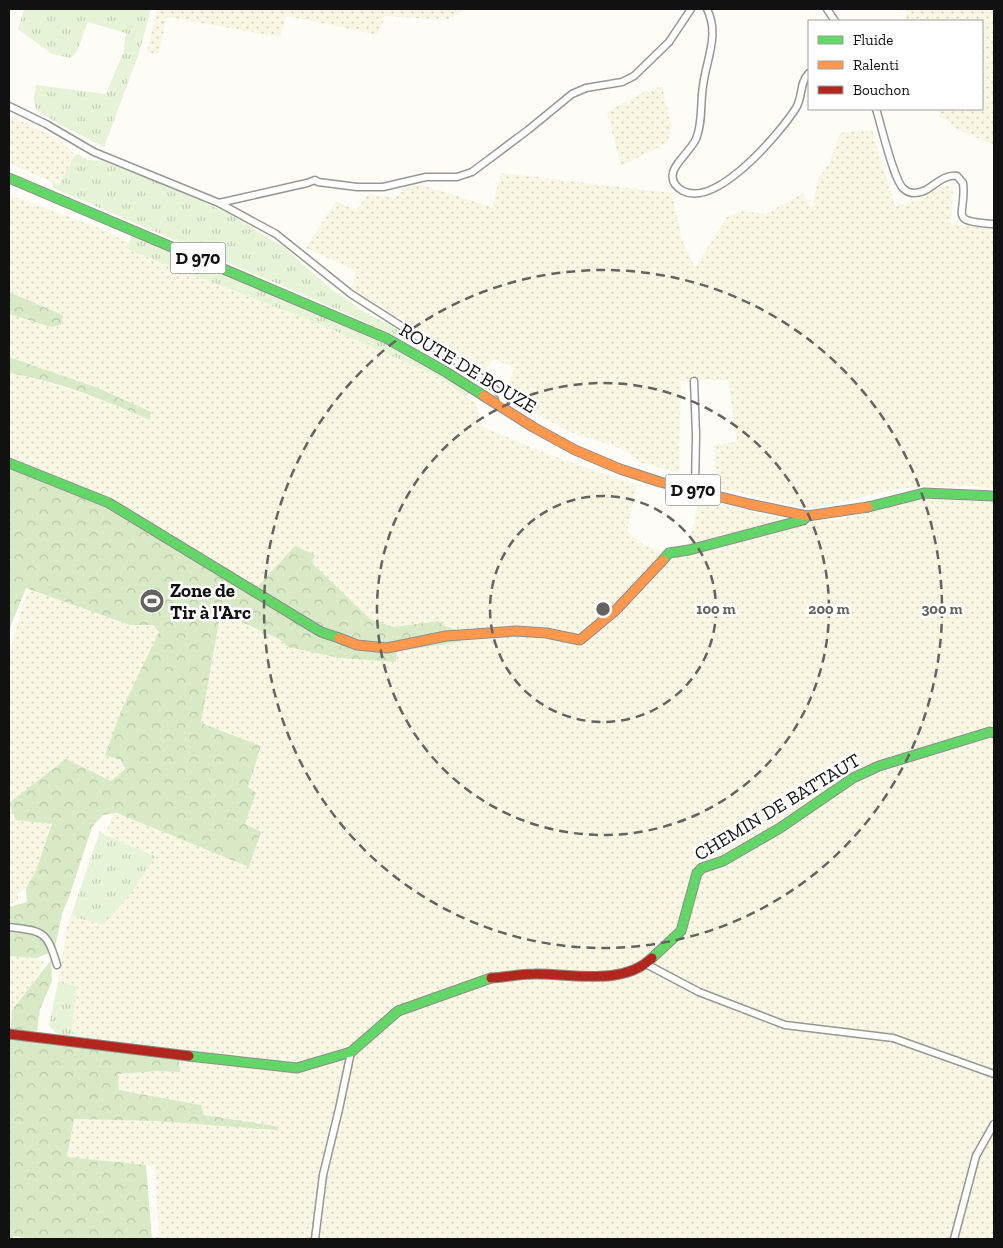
<svg xmlns="http://www.w3.org/2000/svg" width="1003" height="1248" viewBox="0 0 1003 1248" font-family="'Zilla Slab',serif">
  <style>
    .farmland { fill: url(#farmland-dots) }
    .grass { fill: url(#grass-tufts) }
    .forest { fill: url(#forest-crowns) }
    .lines { fill: none; stroke-linecap: round; stroke-linejoin: round }
    .street-casing { stroke: #979795; stroke-width: 9 }
    .fast-casing { stroke: #8e8d8b; stroke-width: 11 }
    .slow-casing { stroke: #8e8d8b; stroke-width: 11 }
    .jam-casing { stroke: #8e8d8b; stroke-width: 11 }
    .street { stroke: #fffffe; stroke-width: 6 }
    .fast { stroke: #63d668; stroke-width: 9 }
    .slow { stroke: #ff974d; stroke-width: 9 }
    .jam { stroke: #b3261e; stroke-width: 9 }
    .ring { fill: none; stroke: #646362; stroke-width: 2.5; stroke-dasharray: 9 6 }
    .labels { text-anchor: middle; dominant-baseline: central; stroke-width: 5; stroke-linejoin: round; paint-order: stroke }
    .shield { fill: #fff; stroke: #585858; stroke-width: 1 }
    .shield-label { font-size: 18px; font-weight: bold; fill: #111 }
    .street-label { font-size: 19px; fill: #111; stroke: #fff }
    .poi-label { font-size: 19px; font-weight: bold; fill: #111; stroke: #fff; text-anchor: start }
    .centre { fill: #646362; stroke: #fff; stroke-width: 2.5 }
    .ring-label { font-size: 15px; text-anchor: middle; font-weight: bold; fill: #646362; stroke: #fff; stroke-width: 5; stroke-linejoin: round; paint-order: stroke }
  </style>
  <defs>
    <pattern id="farmland-dots" width="8" height="8" patternUnits="userSpaceOnUse" patternTransform="scale(1.25)"><rect width="8" height="8" fill="#f9f7e4"/><path d="M2 2h.1M6 6h.1" fill="none" stroke="#d4d3c3" stroke-width="1.8" stroke-linecap="round"/></pattern>
    <pattern id="grass-tufts" width="24" height="20" patternUnits="userSpaceOnUse" patternTransform="scale(1.25)"><rect width="24" height="20" fill="#e7f3d7"/><path d="M3 7l-1-3M5 7V3M7 7l1-3M15 17l-1-3M17 17v-4M19 17l1-3" fill="none" stroke="#c5cfb8"/></pattern>
    <pattern id="forest-crowns" width="20" height="18" patternUnits="userSpaceOnUse" patternTransform="scale(1.25)"><rect width="20" height="18" fill="#d8eac5"/><path d="M2 6a3 3 0 1 1 6 0M12 15a3 3 0 1 1 6 0" fill="none" stroke="#b8c8a8"/></pattern>
  </defs>
  <rect width="100%" height="100%" fill="#fdfcf7"/>
  <path class="farmland" d="M157 9H466L447 20 385 16 378 35 286 16 280 37 167 17 159 53H147Z
    M907 9H994V145L952 127 950 122 939 117 940 109H982V21H906Z
    M662 86 672 127 667 143 621 166 607 112 642 93Z
    M9 115 58 139 75 155 59 185 9 163Z
    M872 130 895 206 915 201 947 185 953 186 951 224 994 229V488L973 486 901 488 810 509 717 488 714 445 737 442 728 380 681 381 679 473 642 463 620 448 567 431 539 415 507 386 515 368 494 359 485 369 352 289 356 271 306 248 336 201 356 211 368 194 395 198 406 188 421 185 492 207 501 173 672 193 682 240 695 268 727 217 742 211 766 214 803 193 812 209 818 179 830 162 840 133Z
    M9 195 97 227 129 243 127 249 324 326 439 377 476 404 483 427 550 455 637 485 627 531 647 547 664 550 688 546 700 499 781 518 815 521 835 520 909 502 940 497 994 501V1239H152V1237H159L155 1166 67 1157 74 1119 155 1121 277 1129 274 1126 204 1115 201 1105 119 1090 117 1074 158 1071 180 1072 179 1059 70 1046 77 986 58 982 68 921 71 916 103 925 155 856 105 835 113 814 245 824 256 794 248 787 261 746 201 723 220 616 225 614 281 640 288 647 396 662 397 651 460 642 457 631 447 627 438 621 394 627 370 619 312 563 315 556 256 588 112 500 9 458V373L31 377 108 402 150 419 98 388 9 357V314L51 327 63 315 9 292Z
    M31 589 130 625H153L159 632 121 711 106 754 121 760 125 769 111 781 16 820 52 824 35 873 26 888 18 893V901L9 904V656L25 597Z
    M9 956 36 958 44 962 32 984 12 1010 11 1027H9Z"/>
  <path class="grass" d="M24 9H151L138 56 104 147 61 125 36 110 34 98 36 85 106 94 123 53 126 33 88 22 77 51 71 58 52 54 18 29Z
    M78 154 88 160 102 161 162 184 228 213 282 246 331 289 366 313 404 333 401 339 341 311 53 188V182L59 185 75 155Z
    M132 236 192 260 379 340 406 354 470 391 466 397 439 377 324 326 127 249Z
    M100 831 105 835 155 856 133 891 103 925 71 916Z
    M58 982 77 986 71 1038 56 1033 49 1025Z"/>
  <path class="forest" d="M9 292 63 315 61 325 51 327 9 314Z
    M9 357 98 388 151 412 150 420C105 400 57 381 9 373Z
    M9 458 112 500 256 588 295 546 315 555 312 563 370 619 394 627 438 621 447 627 458 630 461 642 397 651 396 662 340 658 288 647 281 640 225 614 220 616 201 723 261 746 248 787 256 793 245 824 261 832 249 867 117 813 103 815 92 827 69 897 62 914 55 947 49 953 36 958 9 956V907L27 902 26 888 35 873 52 824 16 820 9 803 66 759 111 781 125 769 121 760 105 755 121 711 159 632 153 625H130L26 588 9 630Z
    M51 960 52 981 40 1009 37 1031H9V1027H11L12 1010Z
    M9 1038 179 1059 180 1072 158 1071 118 1074 119 1090 201 1105 204 1115 275 1126 278 1130 155 1121 74 1119 67 1157 146 1165 152 1239H32L14 1236 12 1239H9Z"/>
  <g class="lines">
    <defs>
      <path id="street" d="M707 9C720 35 706 60 703 86 700 104 703 122 696 139 691 150 674 164 673 173 671 181 676 187 683 191 717 208 780 133 796 108 803 97 799 83 809 73
        M827 9 835 21
        M9 106 46 124 94 152 219 203 276 234 351 294 467 368 491 385 501 395 506 410
        M876 109C881 124 894 182 904 189 910 195 919 193 926 190 936 184 945 174 957 176L963 183C967 216 946 221 994 224
        M219 203 307 183 315 180 318 182 357 187H383L426 177H457L472 172 528 130 572 94 586 88 622 82 634 76 669 42 691 9
        M694 381 696 434 695 490
        M9 927C43 931 47 931 57 965
        M646 964 699 992 785 1025 893 1038 994 1074
        M315 1239 323 1175 339 1109 351 1052
        M954 1239 976 1156 994 1124"/>
      <path id="fast" d="M9 178 386 338 446 372 484 396
        M9 463 109 503 321 632 339 638
        M868 507 924 493 994 496
        M663 560 669 553 689 550 803 520 807 516
        M652 958 681 931 697 873 702 868 723 861 780 828 853 778 879 766 990 732 994 733
        M189 1056 297 1068 351 1052 398 1011 491 978"/>
      <path id="slow" d="M484 396 533 427 575 450 620 469 660 482 749 504 807 516 868 507
        M339 638 357 645 387 648 446 636 516 631 546 633 580 640 616 610 663 560"/>
      <path id="jam" d="M491 978C505 977 520 974 534 974 571 973 622 987 652 958
        M9 1034 189 1056"/>
    </defs>
    <use href="#street" class="street-casing"/>
    <use href="#fast" class="fast-casing"/>
    <use href="#slow" class="slow-casing"/>
    <use href="#jam" class="jam-casing"/>
    <use href="#street" class="street"/>
    <use href="#fast" class="fast"/>
    <use href="#slow" class="slow"/>
    <use href="#jam" class="jam"/>
  </g>
  <g class="ring">
    <circle cx="603" cy="609" r="113"/>
    <circle cx="603" cy="609" r="226"/>
    <circle cx="603" cy="609" r="339"/>
  </g>
  <defs>
    <symbol id="stadium-disc" viewBox="-11 -11 22 22"><circle r="9.5" fill="#646362" stroke="#fff"/><path d="M0-5a6.5 5 0 1 0 0 10a6.5 5 0 1 0 0-10ZM-3.5-1.8h7v3.6h-7Z" fill="#fff"/></symbol>
  </defs>
  <g fill-rule="evenodd">
    <use href="#stadium-disc" x="138" y="587" width="28" height="28"/>
  </g>
  <g class="labels">
    <g class="shield">
      <rect x="170.5" y="242.5" width="55" height="31" rx="4"/>
      <rect x="665.5" y="474.5" width="55" height="31" rx="4"/>
    </g>
    <g class="shield-label">
      <text x="198" y="258">D 970</text>
      <text x="693" y="490">D 970</text>
    </g>
    <g class="street-label">
      <text transform="translate(468 368) rotate(31)">ROUTE DE BOUZE</text>
      <text transform="translate(777 807) rotate(-31)">CHEMIN DE BATTAUT</text>
    </g>
    <g class="poi-label">
      <text x="170" y="590">Zone de<tspan x="170" dy="22">Tir à l'Arc</tspan></text>
    </g>
  </g>
  <circle cx="603" cy="609" r="8" class="centre"/>
  <g class="ring-label">
    <text x="716" y="614">100 m</text>
    <text x="829" y="614">200 m</text>
    <text x="942" y="614">300 m</text>
  </g>
  <rect width="1003" height="1248" fill="none" stroke="#111111" stroke-width="20"/>
  <rect x="808" y="20" width="175" height="90" fill="#ffffff" stroke="#a0a0a0"/>
  <rect x="818" y="36" width="25" height="8" fill="#63d668" stroke="#a0a0a0"/>
  <text x="853" y="45" font-size="15" fill="#111111">Fluide</text>
  <rect x="818" y="61" width="25" height="8" fill="#ff974d" stroke="#a0a0a0"/>
  <text x="853" y="70" font-size="15" fill="#111111">Ralenti</text>
  <rect x="818" y="86" width="25" height="8" fill="#b3261e" stroke="#a0a0a0"/>
  <text x="853" y="95" font-size="15" fill="#111111">Bouchon</text>
</svg>
